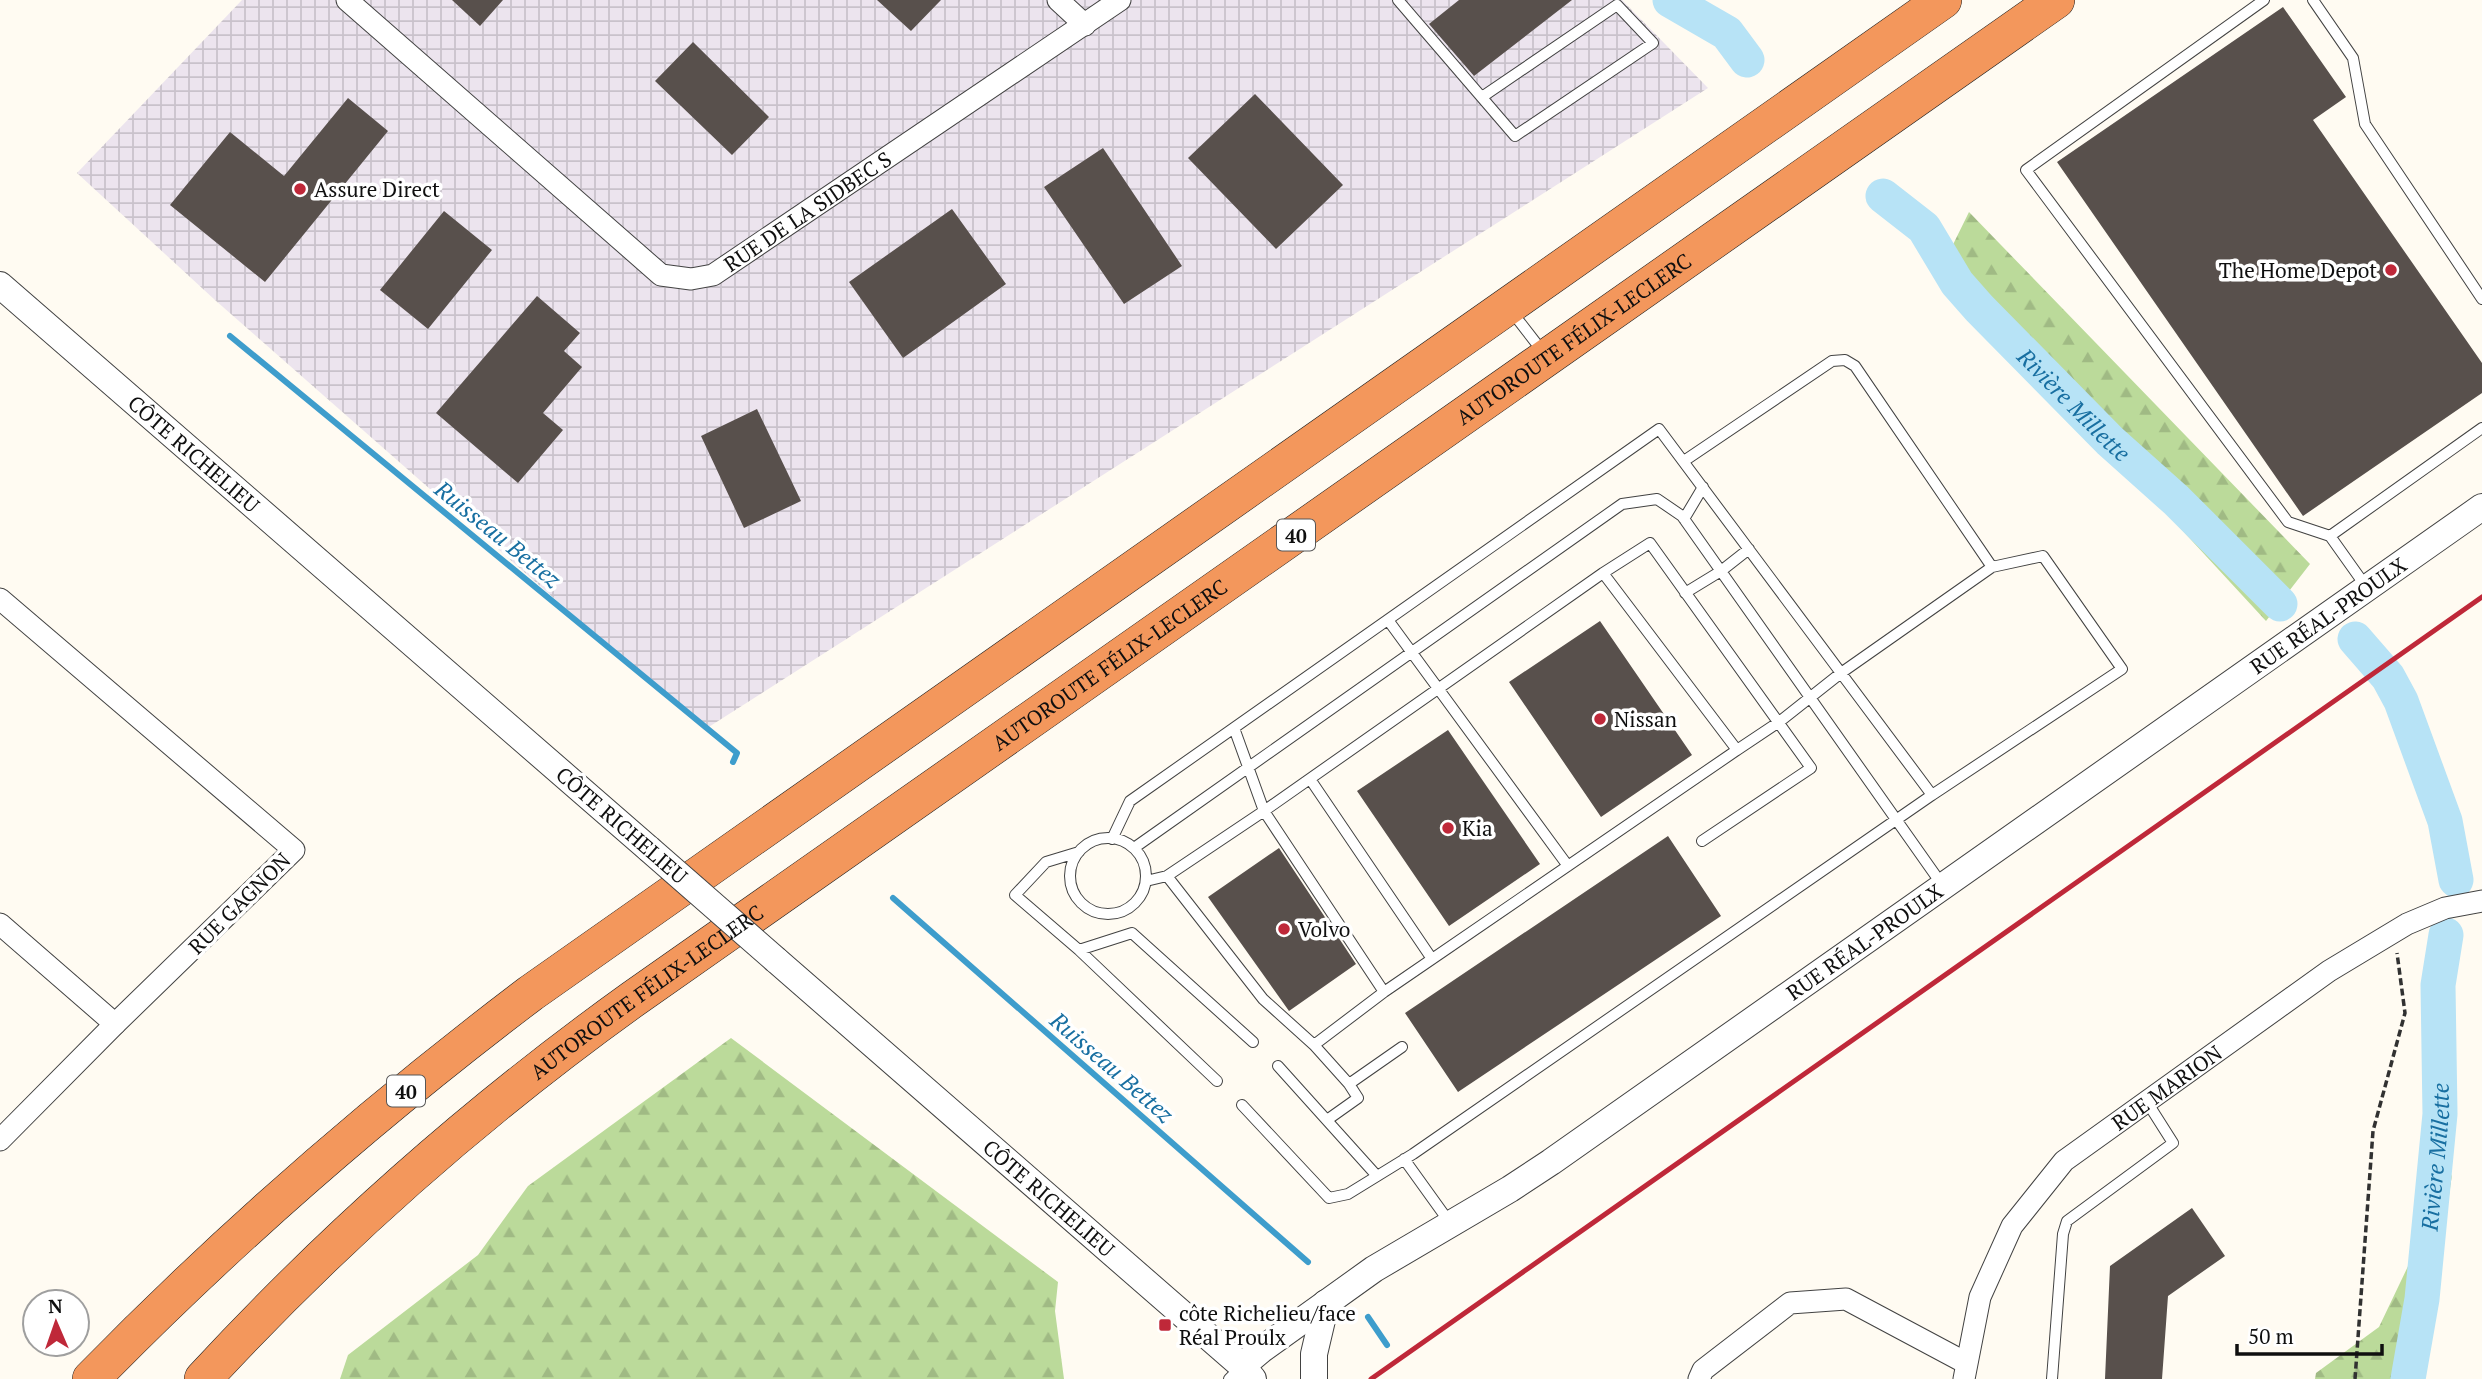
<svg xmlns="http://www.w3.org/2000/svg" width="2482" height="1379" viewBox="0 0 2482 1379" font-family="'PT Serif',serif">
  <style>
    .industrial { fill: url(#industrial-grid) }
    .forest { fill: url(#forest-firs) }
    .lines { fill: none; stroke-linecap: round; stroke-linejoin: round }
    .stream { stroke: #3e9dcc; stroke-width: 6 }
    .river { stroke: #b7e3f6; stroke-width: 35 }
    .building { fill: #58504c }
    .service-casing { stroke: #424242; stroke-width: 12 }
    .minor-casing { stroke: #424242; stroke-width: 23 }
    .tertiary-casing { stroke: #424242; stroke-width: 28 }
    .motorway-casing { stroke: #202020; stroke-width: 38 }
    .path { stroke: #313131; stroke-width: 3.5; stroke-dasharray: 7 3.5; stroke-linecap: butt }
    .service { stroke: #fff; stroke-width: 10 }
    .minor { stroke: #fff; stroke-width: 21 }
    .tertiary { stroke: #fff; stroke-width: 26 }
    .motorway { stroke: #f3975c; stroke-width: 37 }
    .rail { stroke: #bf2839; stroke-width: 5 }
    .tertiary-bridge-casing { stroke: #424242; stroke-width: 28; stroke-linecap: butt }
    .tertiary-bridge { stroke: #fff; stroke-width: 26 }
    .poi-dot { fill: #bf2839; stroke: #fff; stroke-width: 2.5 }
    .labels { text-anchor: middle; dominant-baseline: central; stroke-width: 7; stroke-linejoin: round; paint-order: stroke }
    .shield { fill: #fff; stroke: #575757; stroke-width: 2 }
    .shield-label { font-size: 19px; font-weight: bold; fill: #0f0f0f }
    .poi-label { font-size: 21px; fill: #0f0f0f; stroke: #fff; text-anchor: start }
    .street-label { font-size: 21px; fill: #0f0f0f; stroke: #fff }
    .water-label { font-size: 23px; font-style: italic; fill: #186fa1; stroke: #fff }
  </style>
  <defs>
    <pattern id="industrial-grid" width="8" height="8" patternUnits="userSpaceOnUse" patternTransform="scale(1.75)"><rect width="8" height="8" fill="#ece4ee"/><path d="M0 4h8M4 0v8" fill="none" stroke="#c9c2cb"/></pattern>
    <pattern id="forest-firs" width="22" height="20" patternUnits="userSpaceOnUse" patternTransform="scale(1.75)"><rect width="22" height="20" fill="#bbda9a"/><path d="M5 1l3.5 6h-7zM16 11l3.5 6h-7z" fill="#a0ba84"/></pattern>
  </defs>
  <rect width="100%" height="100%" fill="#fffbf2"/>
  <path class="industrial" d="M242 0H1622L1708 88 704 730 215 300 77 173Z"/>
  <path class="forest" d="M1969 212 2310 564 2266 621 1941 269Z
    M731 1038 1058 1282 1055 1311 1064 1379H340L348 1355 478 1255 528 1186Z
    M2452 1174 2424 1379H2315L2316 1373 2379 1327Z"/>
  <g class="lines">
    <path class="stream" d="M230 336 737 753 733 762
      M893 898 1308 1262
      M1368 1317 1387 1345"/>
    <g class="river">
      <path d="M1670 0 1727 33 1747 60"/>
      <path id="s1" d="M1883 196 1924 228 1957 283 1979 308 2110 441 2176 500 2280 604"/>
      <path d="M2355 639 2388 677 2401 701 2445 821 2456 880"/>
      <path id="s2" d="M2408 1379 2422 1299 2440 1114 2438 985 2446 935"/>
    </g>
  </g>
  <path class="building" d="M452 0H503L480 26Z
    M877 0H941L911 31Z
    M1459 0H1572L1474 76 1429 24Z
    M2283 7 2346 97 2313 120 2482 363V393L2303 516 2057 162Z
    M693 42 769 117 732 155 655 81Z
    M1255 94 1343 185 1276 249 1188 158Z
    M348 98 388 131 265 282 170 205 230 132 284 176Z
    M1103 148 1182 266 1124 304 1044 187Z
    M952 209 1006 284 903 358 849 282Z
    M444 211 492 250 428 329 380 290Z
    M537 296 580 333 564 351 582 367 543 413 563 430 518 483 436 413Z
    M757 409 801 501 744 528 701 436Z
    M1600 621 1692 755 1601 817 1509 682Z
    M1448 730 1540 864 1449 926 1357 791Z
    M1668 836 1721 916 1458 1092 1405 1013Z
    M1279 848 1356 964 1289 1011 1208 897Z
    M2192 1208 2225 1256 2168 1296 2162 1379H2105L2110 1266Z"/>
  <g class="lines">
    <defs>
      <path id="service" d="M1398 0 1515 136 1653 43 1617 5 1482 97
        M2264 0 2026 170 2288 522 2330 536 2367 588
        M2313 0 2353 58 2365 124 2482 299
        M1512 312 1543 352
        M1684 461 1832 361 1845 360 1855 366 1992 567 1841 673 1779 722 1737 750
        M1684 519 1703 487
        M2330 536 2482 428
        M1603 573 1650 543 1811 768 1702 841
        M1685 593 1721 571 1749 549
        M1388 620 1568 866
        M1234 728 1264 811 1603 573 1737 750 1384 992
        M1310 779 1432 959
        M1932 795 2122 669 2043 556 1992 567
        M1070 876a38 38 0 1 1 76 0a38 38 0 1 1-76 0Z
        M1112 839 1130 801 1659 429 1932 795 1413 1154 1348 1194 1329 1198 1242 1105
        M1134 848 1622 504 1657 499 1682 516 1943 886
        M1079 852 1046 862 1015 895 1079 950 1217 1081
        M1167 876 1264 811 1384 992 1314 1045
        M1146 881 1167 876 1263 999 1314 1045 1349 1084 1402 1047
        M1079 950 1132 933 1253 1042
        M1278 1066 1377 1176
        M1327 1120 1358 1098 1349 1084
        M1404 1159 1450 1223
        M1229 1379 1242 1366
        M2052 1379 2063 1234 2067 1221 2173 1143 2147 1102"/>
      <g id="minor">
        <path id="s3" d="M347 0 661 275 691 279 713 275 1120 0"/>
        <path d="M1058 0 1085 25"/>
        <path d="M0 599 294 850 115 1024 0 1140"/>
        <path d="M0 924 115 1024"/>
        <path d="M1699 1379 1703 1370 1790 1303 1846 1299 1966 1363"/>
        <path id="s4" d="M1964 1379 1980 1297 2012 1226 2064 1161 2329 971 2407 924 2445 908 2482 901"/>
      </g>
      <g id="tertiary">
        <path id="s5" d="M0 285 649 849"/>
        <path id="s6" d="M776 960 1242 1366 1253 1379"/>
        <path id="s7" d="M1242 1366 1261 1350 1374 1269 1510 1189 1551 1162 2482 507"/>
        <path d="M1314 1379V1354L1326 1303"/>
      </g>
      <g id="motorway">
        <path d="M91 1379C228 1239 375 1111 531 993L1943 0"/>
        <path id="s8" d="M203 1379C334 1237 477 1111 633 999L2056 0"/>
      </g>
    </defs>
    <use href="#service" class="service-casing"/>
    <use href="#minor" class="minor-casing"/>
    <use href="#tertiary" class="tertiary-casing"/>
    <use href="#motorway" class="motorway-casing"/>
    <path class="path" d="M2355 1379 2373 1131 2405 1013 2397 953"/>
    <use href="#service" class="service"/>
    <use href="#minor" class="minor"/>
    <use href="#tertiary" class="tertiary"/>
    <use href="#motorway" class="motorway"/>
    <path class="rail" d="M1371 1379 2482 597"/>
    <defs>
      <path id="tertiary-bridge" d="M649 849 776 960"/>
    </defs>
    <use href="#tertiary-bridge" class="tertiary-bridge-casing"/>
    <use href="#tertiary-bridge" class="tertiary-bridge"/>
  </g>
  <g class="poi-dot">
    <circle cx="300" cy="189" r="7"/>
    <circle cx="2391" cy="270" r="7"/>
    <circle cx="1600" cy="719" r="7"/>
    <circle cx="1448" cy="828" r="7"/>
    <circle cx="1284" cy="929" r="7"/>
    <rect x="1158" y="1318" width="14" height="14" rx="3.5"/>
  </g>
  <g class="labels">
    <g class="shield">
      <rect x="1277" y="519.5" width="38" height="31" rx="5"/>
      <rect x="387" y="1075.5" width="38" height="31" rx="5"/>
    </g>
    <g class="shield-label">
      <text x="1296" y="535">40</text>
      <text x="406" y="1091">40</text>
    </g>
    <g class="poi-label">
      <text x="314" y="189">Assure Direct</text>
      <text x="2377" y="270" text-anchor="end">The Home Depot</text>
      <text x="1614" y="719">Nissan</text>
      <text x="1462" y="828">Kia</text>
      <text x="1298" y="929">Volvo</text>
      <text x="1179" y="1313">côte Richelieu/face<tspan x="1179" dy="24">Réal Proulx</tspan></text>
    </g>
    <g class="street-label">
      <text stroke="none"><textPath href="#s3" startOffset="584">RUE DE LA SIDBEC S</textPath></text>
      <text stroke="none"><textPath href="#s8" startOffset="1724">AUTOROUTE FÉLIX-LECLERC</textPath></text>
      <text stroke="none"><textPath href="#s5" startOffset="257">CÔTE RICHELIEU</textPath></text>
      <text stroke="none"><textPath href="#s7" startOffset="1321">RUE RÉAL-PROULX</textPath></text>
      <text stroke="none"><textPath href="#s8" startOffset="1157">AUTOROUTE FÉLIX-LECLERC</textPath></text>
      <text transform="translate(622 825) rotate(41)">CÔTE RICHELIEU</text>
      <text transform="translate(239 903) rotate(-45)">RUE GAGNON</text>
      <text stroke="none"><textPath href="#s7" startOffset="754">RUE RÉAL-PROULX</textPath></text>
      <text stroke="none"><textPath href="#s8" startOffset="590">AUTOROUTE FÉLIX-LECLERC</textPath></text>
      <text stroke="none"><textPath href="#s4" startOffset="371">RUE MARION</textPath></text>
      <text stroke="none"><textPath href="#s6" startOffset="362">CÔTE RICHELIEU</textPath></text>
    </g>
    <g class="water-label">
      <text stroke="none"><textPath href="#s1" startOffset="285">Rivière Millette</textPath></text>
      <text transform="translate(498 534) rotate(39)">Ruisseau Bettez</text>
      <text transform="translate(1112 1067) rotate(41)">Ruisseau Bettez</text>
      <text stroke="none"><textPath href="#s2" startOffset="224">Rivière Millette</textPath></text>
    </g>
  </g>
  <g transform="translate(56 1323) rotate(358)"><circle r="33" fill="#ffffff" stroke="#9f9f9f" stroke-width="2"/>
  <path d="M0-5L12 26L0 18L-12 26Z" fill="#bf2839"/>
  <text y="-10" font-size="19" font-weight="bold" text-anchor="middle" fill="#0f0f0f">N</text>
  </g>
  <path d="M2237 1344v10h145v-10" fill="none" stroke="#0f0f0f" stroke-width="3.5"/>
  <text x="2248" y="1344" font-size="21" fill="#0f0f0f" stroke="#ffffff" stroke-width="5" paint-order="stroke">50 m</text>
</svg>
